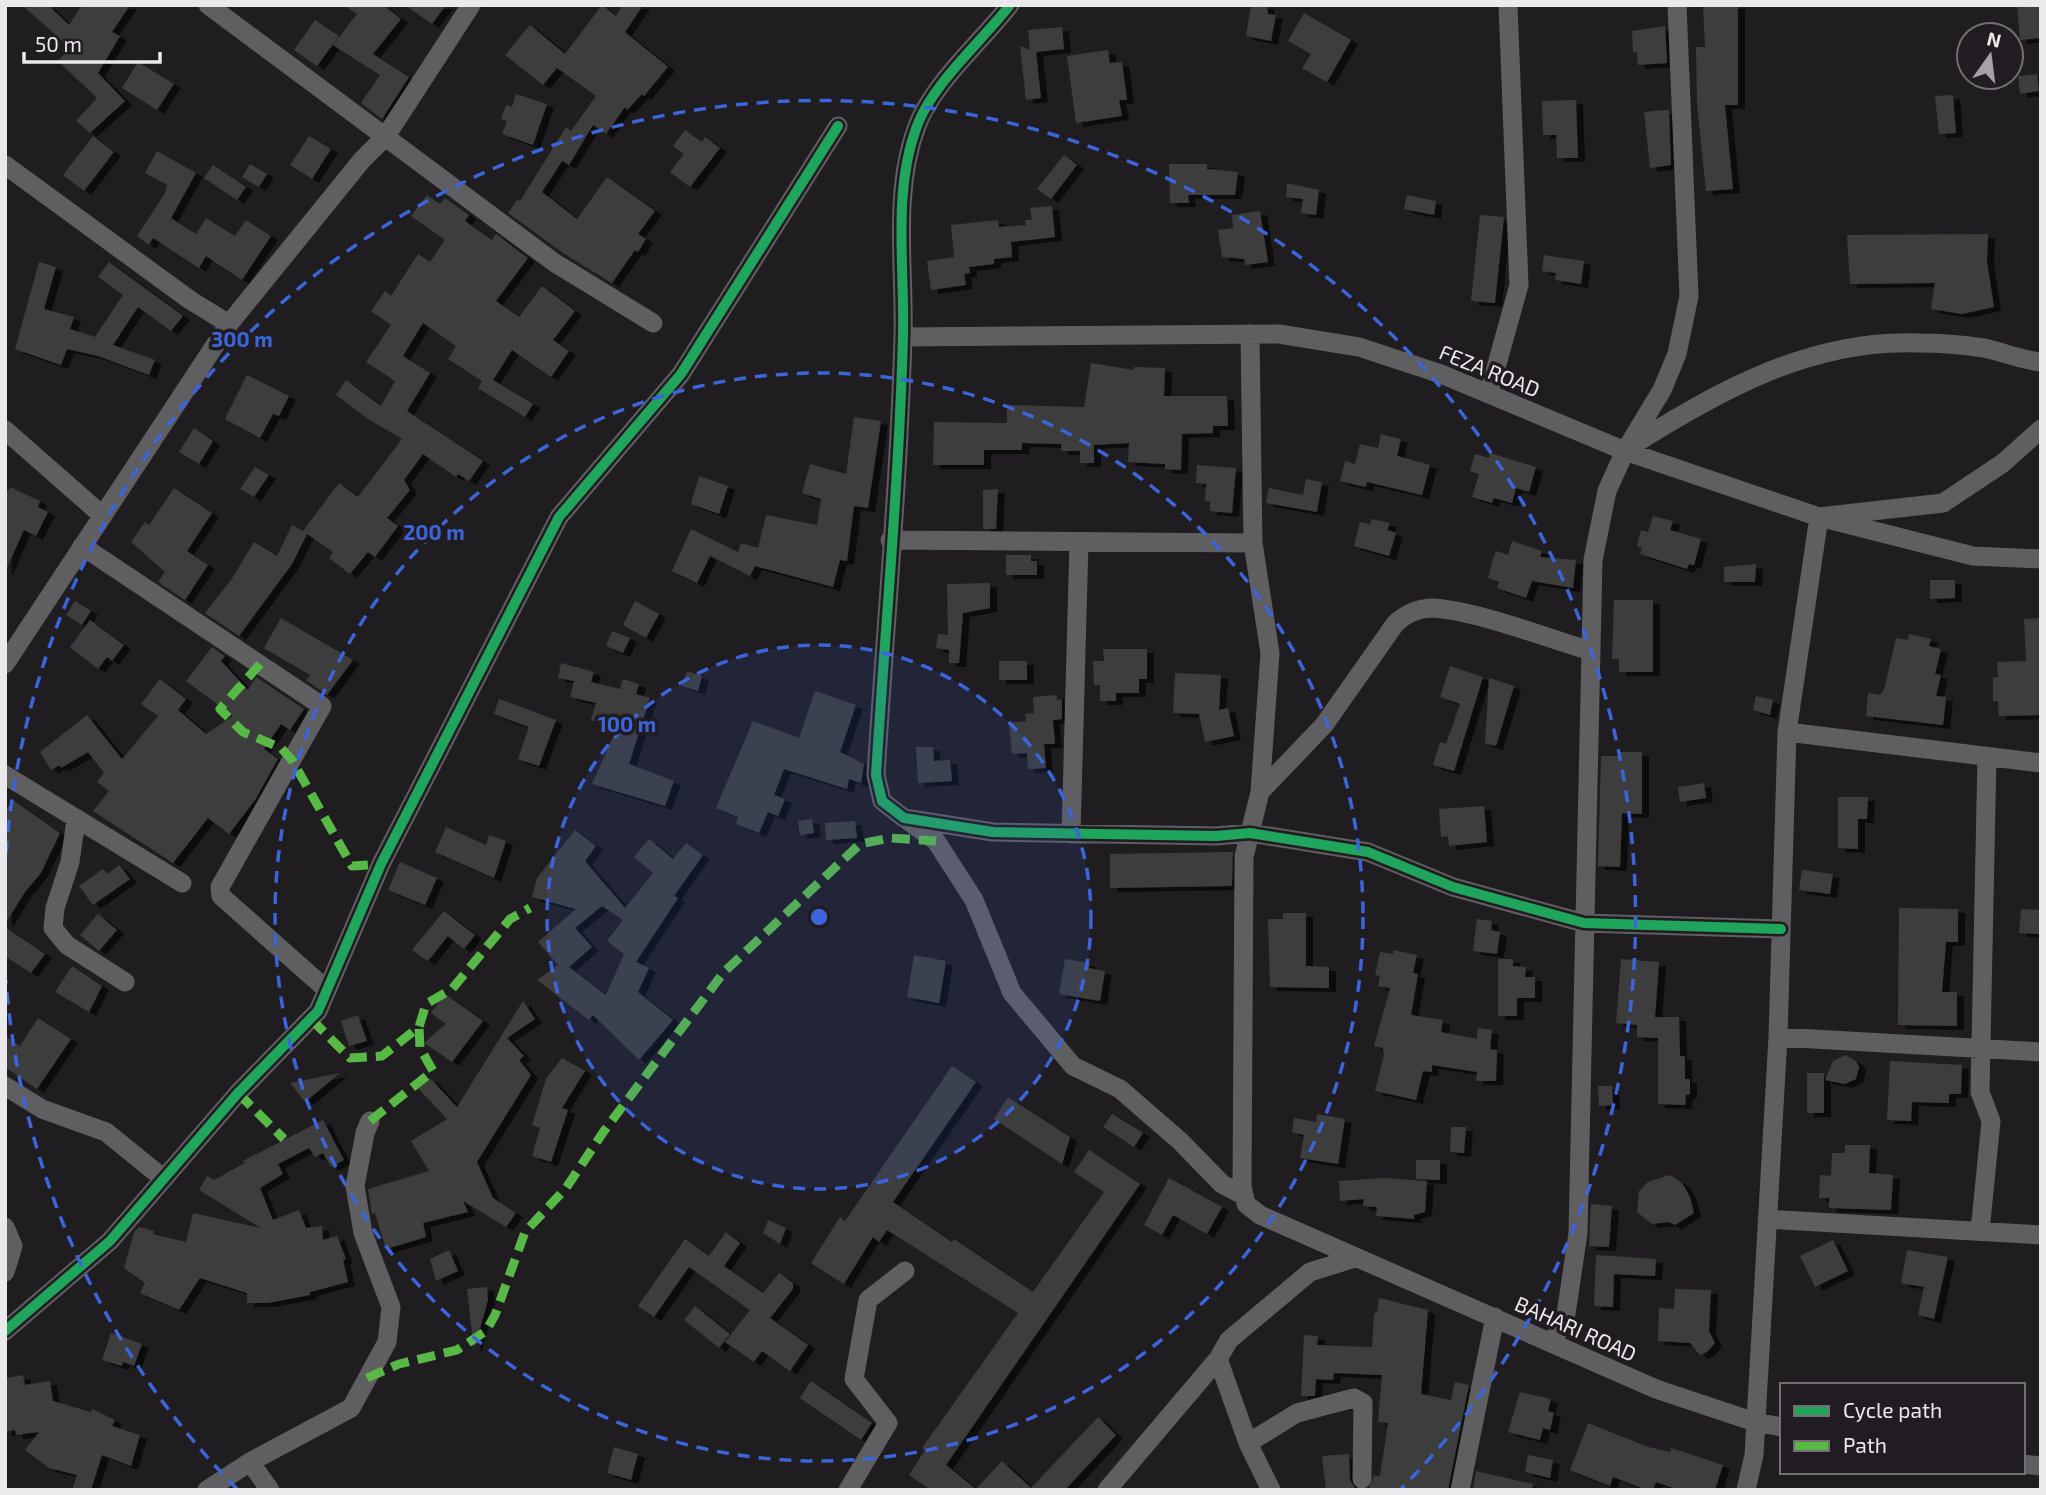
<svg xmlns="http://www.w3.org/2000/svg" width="2046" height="1495" viewBox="0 0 2046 1495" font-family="'Exo 2',sans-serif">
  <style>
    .building { fill: #3e3c3d; fill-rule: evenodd; filter: url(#shadow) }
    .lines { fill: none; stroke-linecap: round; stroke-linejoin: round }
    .street { stroke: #5f5e60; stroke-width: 19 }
    .quiet { stroke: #58b947; stroke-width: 9; stroke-dasharray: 18 9; stroke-linecap: butt }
    .cycleway-casing { stroke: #201c21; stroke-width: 15 }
    .cycleway { stroke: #20a55d; stroke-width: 10 }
    .ring { fill: none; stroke: #3c65db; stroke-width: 3.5; stroke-dasharray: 12 9 }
    .labels { text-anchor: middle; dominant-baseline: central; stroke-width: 7; stroke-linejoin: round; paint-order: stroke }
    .street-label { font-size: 21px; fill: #ece9ec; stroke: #201c21 }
    .centre { fill: #3c65db; stroke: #201c21; stroke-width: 3.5 }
    .ring-label { font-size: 21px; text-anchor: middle; font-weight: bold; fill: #3c65db; stroke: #201c21; stroke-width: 7; stroke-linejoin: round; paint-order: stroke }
  </style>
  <defs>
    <filter id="shadow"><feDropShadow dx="7" dy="4" stdDeviation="0" flood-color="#0009"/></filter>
  </defs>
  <rect width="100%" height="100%" fill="#1f1d20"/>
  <path class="building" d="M22 5H48L69 25 82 5H130L112 32 120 36 98 73 125 101 90 133 76 121 97 98 58 61 70 48Z
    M343 5H383L401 19 373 54 409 77 382 119 361 103 380 75 333 45 357 14Z
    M405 5H446L432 24Z
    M602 5 616 16 623 5H643L625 32 668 67 644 96 642 94 627 110 625 107 606 134 593 125 569 165 562 161 542 192 577 219 607 177 655 211 638 234 646 239 638 252 635 250 612 283 563 253 508 213 517 200 520 201 566 127 571 131 596 96 557 68 543 85 505 55 530 25 565 54Z
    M1251 5H1267L1268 14 1276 15 1271 41 1246 36Z
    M1703 5H1738V105H1725L1733 189 1706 191 1697 104 1696 47H1705Z
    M2017 5H2041V38L2020 40Z
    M1304 13 1351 40 1327 82 1302 68 1311 54 1288 41Z
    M315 20 339 36 317 66 294 50Z
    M1665 26 1667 63 1638 65 1637 52H1633L1632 31Z
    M1062 27 1064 49 1036 52 1041 98 1026 100 1020 46 1030 50 1028 30Z
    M1108 50 1110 63 1122 62 1127 100H1119L1122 116 1076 123 1067 56Z
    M138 62 174 84 157 110 122 88Z
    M2037 74 2039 91 2020 94 2018 76Z
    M516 94 547 104 533 145 502 134 507 121 501 119 506 105 512 107Z
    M1953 95 1956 133 1939 134 1935 96Z
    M1576 100 1578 158H1557L1556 135H1543L1542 101Z
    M1664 110H1669L1671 165 1650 168 1644 112Z
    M685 130 702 142 705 137 720 148 690 187 670 172 684 154 673 146Z
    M93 136 114 152 84 191 63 175Z
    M309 136 331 149 312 179 290 165Z
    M157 151 196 173 171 218 196 234 206 218 235 236 246 220 271 236 242 280 206 256 199 268 153 238 149 245 137 236 165 193 167 185 145 173Z
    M1064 155 1077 165 1051 199 1037 189Z
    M250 164 267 174 259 187 242 177Z
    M1169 164H1207V169L1238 172 1235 195H1188L1189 203H1170Z
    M213 165 246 187 237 200 204 178Z
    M1287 183 1319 190 1316 215 1301 213 1303 199 1286 197Z
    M427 195 440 204 445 198 469 215 465 221 492 240 496 234 528 258 496 301 519 317 542 286 575 311 553 340 569 351 551 377 512 350 493 380 533 404 525 417 478 388 482 381 448 359 456 346 423 323 403 356 430 373 407 411 483 461 469 481 458 474 456 477 423 454 404 480 410 490 387 518 398 526 375 557 368 552 350 574 329 558 333 552 307 534 292 564 239 636 205 613 231 580 254 542 277 556 292 525 303 531 339 483 358 497 402 439 368 419 336 395 346 380 381 406 395 381 366 362 391 325 371 311 385 291 391 296 418 254 430 262 445 240 411 216Z
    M1407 195 1436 201 1434 215 1404 209Z
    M1052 206 1055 237 1011 242 1012 257 994 259V264L969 267 970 273 964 274 966 285 931 290 927 261 954 257 951 225 998 220 999 227 1026 225 1025 220H1032L1030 208Z
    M1260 211 1268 262 1245 265 1244 259 1222 257 1218 230 1233 228 1232 215Z
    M1480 215 1504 217 1495 303 1471 301Z
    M1988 234 1987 262 1994 307 1962 314 1931 309 1935 283 1850 284 1847 235Z
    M1544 255 1584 261 1581 284 1555 280 1556 273 1542 271Z
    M39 262 56 267 44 309 74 317 70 329 95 337 123 295 98 277 109 262 183 316 171 331 138 307 113 345 155 360 149 375 98 356 67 349 61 365 15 349Z
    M1091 363 1134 370V367L1165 368 1164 396H1227L1228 426H1213V433L1182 434 1181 470 1165 469V464L1128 462 1129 443 1094 445V463H1080V451H1061V444L1022 443V450H984V465H933L934 422 1007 423V405L1084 407Z
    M247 375 289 396 279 416 273 414 260 438 225 419Z
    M854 417 881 421 868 508 854 506 847 561 840 560 833 587 755 566 750 576 710 556 697 583 672 571 691 529 738 552 741 543 758 548 766 515 817 525 821 499 802 493 810 464 846 474Z
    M194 428 213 441 199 464 179 452Z
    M1381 434 1401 439 1397 456 1430 465 1422 495 1367 482 1366 487 1340 481 1345 461 1355 464 1360 444 1378 448Z
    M1490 453 1536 467 1529 492 1516 488 1512 503 1494 498 1492 503 1472 497 1479 474 1470 471 1475 454 1489 458Z
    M1197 465 1236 468 1232 513 1210 511V501H1205L1206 484 1196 483Z
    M255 467 269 475 254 497 240 489Z
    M699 476 728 486 719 514 691 504Z
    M1306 479 1322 482 1317 512 1266 503 1269 488 1303 495Z
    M10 487 40 501 38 507 48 512 36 536 24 530 5 572V497Z
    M174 488 212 513 187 551 208 565 185 600 158 582 165 572 131 542 145 522 149 525Z
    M998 489 996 529H983V490Z
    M1653 516 1673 521 1670 530 1701 539 1694 565 1689 564 1687 569 1640 554 1642 548 1637 546 1641 530 1648 532Z
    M1372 519 1390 523 1387 530 1396 533 1389 556 1354 546 1360 522 1370 524Z
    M1512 541 1542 551 1540 557 1576 560 1573 588 1532 581 1526 598 1497 588 1499 582 1488 578 1493 559 1496 551 1508 555Z
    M1006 555H1031V561H1037V575H1006Z
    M1756 564 1755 582H1724V567Z
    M1930 580H1955V598L1930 599Z
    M990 583V608L963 613 959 663H949V650L936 648 938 634 948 635 947 584Z
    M1614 600H1653V672H1619V659H1612Z
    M75 601 91 611 82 625 66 615Z
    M635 601 659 614 646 638 623 625Z
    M281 618 353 660 327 695 306 680 310 675 264 648Z
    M2041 618V715L1999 716 1998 701H1993V677H1998L1997 662 2026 661 2024 619Z
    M90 620 124 645 112 661 107 657 98 669 70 647Z
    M612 631 630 638 623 653 606 646Z
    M1909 634 1931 639 1929 646 1941 649 1935 674 1941 675 1936 696 1946 697 1943 725 1866 716 1868 693 1880 695 1884 690 1896 638 1908 640Z
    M212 647 225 656 221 661 248 690 256 677 304 709 290 730 281 724 264 749 278 759 255 800 229 834 208 818 173 863 93 811 109 791 97 782 104 773 88 752 61 768 60 765 51 770 40 752 87 715 122 759 158 716 141 704 160 679 186 699 178 710 206 734 233 716 186 681Z
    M1103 649H1147V679H1139V693H1116V701H1100V685H1094L1093 661H1104Z
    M999 661H1027V680H999Z
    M561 663 594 672 591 682 620 689 623 679 639 684 636 694 650 698 629 764 674 781 665 806 592 784 617 728 591 720 596 703 570 697 574 681 558 678Z
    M1450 666 1483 677 1454 771 1433 765 1440 742 1446 744 1460 704 1440 697Z
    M687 671 702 676 698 691 682 686Z
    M1175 673 1221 675 1219 710 1228 708 1234 736 1205 742 1199 714 1173 713Z
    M1489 678 1514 686 1496 746 1485 743Z
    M815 691 856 705 840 752 864 764 861 783 849 779 847 789 784 769 774 795 785 799 778 816 768 812 759 833 736 824 738 817 716 808 753 721 799 738Z
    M1057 695V700L1062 699V719L1053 720 1055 744H1044L1046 768 1028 769 1027 753 1012 754 1009 723 1026 721 1025 714 1034 713 1033 697Z
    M1756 696 1773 700 1770 715 1753 710Z
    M499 699 556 720 539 766 518 759 529 727 494 714Z
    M916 747H933L934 761 950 760 952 781 918 783Z
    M1619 752H1642V814L1622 813 1620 867 1598 866 1601 756H1619Z
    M1704 783 1706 798 1680 802 1678 787Z
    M1838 797H1868L1867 819H1858V849L1838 848Z
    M13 800 60 833 41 873 25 892 5 924V811Z
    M1484 806 1487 842 1449 846 1448 836 1441 837 1439 809Z
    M812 819 814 833 800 835 798 821Z
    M855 821 857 838 826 840 825 823Z
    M446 827 486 845 489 835 506 841 494 878 435 852Z
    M575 830 596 846 585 861 625 908 653 873 634 857 649 839 673 859 686 843 703 855 674 896 678 898 636 962 649 968 638 992 673 1020 639 1060 593 1015 589 1020 537 980 558 965 538 942 576 909 532 897 537 878ZM602 906 623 920 607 941 624 954 606 995 569 967 592 947 575 928Z
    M1228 852H1233L1232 886 1110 888V854Z
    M400 862 437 878 425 905 388 890Z
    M119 865 130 879 93 905 79 886 103 869 107 874Z
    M1802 870 1833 874 1830 894 1799 890Z
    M1899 908 1958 909V942H1946L1942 992H1957V1026L1898 1025Z
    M2021 909 2041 910V934L2019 933Z
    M444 911 475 935 464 949 448 936 428 961 412 950Z
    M1283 913H1306V966L1329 967V988L1270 987 1268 919H1283Z
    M98 914 117 930 99 951 80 935Z
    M1477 919 1492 921 1491 930 1500 932 1497 954 1473 951Z
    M5 927 45 954 31 973 5 956Z
    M1394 950 1417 955 1413 973 1418 974 1411 1015 1443 1020 1441 1032 1477 1039 1478 1028 1492 1030 1490 1049 1497 1050 1496 1081H1476L1477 1072 1432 1065V1072L1423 1071 1416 1100 1375 1091 1384 1055 1383 1048 1374 1046 1390 988 1378 986 1380 976 1375 975 1380 952 1393 954Z
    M914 955 946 961 939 1003 907 997Z
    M1065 959 1090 963 1089 968 1105 971 1100 1001 1059 994Z
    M1498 959H1513V966L1526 967 1525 977H1535V998H1517V1016H1498Z
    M1621 959 1659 962 1655 1017H1679L1680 1056H1685V1079H1690V1094L1686 1095 1685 1105 1658 1104V1038L1637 1037V1025L1616 1023Z
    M72 966 102 986 89 1012 55 992Z
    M445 994 483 1021 452 1062 424 1043 446 1024 431 1013Z
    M523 1001 535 1019 507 1038 524 1056 519 1060 531 1075 477 1162 493 1198 516 1213 506 1227 463 1201 468 1212 423 1223 426 1237 386 1249 375 1213 372 1214 368 1189 429 1171 411 1141 447 1119 418 1088 430 1078 457 1107Z
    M358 1015 367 1041 349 1046 341 1021Z
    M38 1018 71 1039 37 1089 5 1067V1036L20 1046Z
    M1845 1055 1856 1061 1859 1067 1856 1079 1845 1084 1825 1080 1833 1061Z
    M562 1058 585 1071 562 1108 568 1110 551 1162 532 1156 540 1128 532 1125 546 1079Z
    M1890 1061 1962 1065 1961 1094H1949V1103L1912 1102 1911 1121 1887 1120Z
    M952 1066 976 1082 893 1202 952 1242 954 1239 1033 1292 1104 1192 1074 1172 1089 1150 1140 1184 946 1465 976 1489 1002 1461 1031 1488 1098 1417 1116 1435 1065 1490H931L909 1475 925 1450 922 1448 1018 1313 887 1230 879 1242 873 1237 844 1284 811 1263 840 1217 845 1221Z
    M340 1073 305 1102 290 1083Z
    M1807 1073H1824V1113H1807Z
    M1598 1086H1612L1613 1105 1599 1106Z
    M1008 1097 1070 1137 1062 1164 994 1119Z
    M1112 1114 1143 1133 1134 1147 1103 1127Z
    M1317 1114 1345 1119 1338 1164 1300 1158 1304 1135 1292 1132 1294 1118 1316 1122Z
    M323 1120 344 1160 331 1167 323 1153 315 1157 309 1148 278 1164 283 1174 260 1188 273 1220 299 1210 306 1228 322 1226 323 1240 337 1236 346 1259 343 1260 348 1282 310 1292V1295L268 1303H247V1293L200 1278 179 1310 140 1293 145 1283 124 1268 134 1232 139 1227 154 1231 153 1234 186 1242 193 1213 261 1228 199 1190 207 1176 214 1180 245 1163 243 1161Z
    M1451 1127H1466L1464 1153 1450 1152Z
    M1845 1145H1870L1869 1173 1893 1175 1891 1210 1829 1208V1198H1819L1820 1175 1831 1176 1832 1153H1845Z
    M1416 1160H1440V1180L1416 1179Z
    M1670 1175 1682 1183 1690 1197 1694 1213 1675 1225 1669 1222 1652 1224 1637 1212 1639 1191 1648 1182Z
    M1169 1178 1222 1207 1207 1234 1173 1215 1162 1235 1144 1225Z
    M1384 1178 1427 1181 1425 1212 1414 1215V1219L1376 1216 1377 1207 1363 1206 1364 1199 1340 1201 1339 1181Z
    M1591 1204 1612 1206 1609 1247 1589 1246Z
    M768 1220 786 1228 780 1244 763 1233Z
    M726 1232 740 1243 724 1266 763 1293 779 1273 793 1283V1289L770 1318 808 1345 790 1371 762 1351 754 1362 725 1342 750 1310 689 1267 654 1317 638 1306 685 1239 709 1256Z
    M1833 1240 1848 1271 1815 1287 1800 1256Z
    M449 1250 458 1271 436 1281 430 1259Z
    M1907 1250 1948 1257 1934 1319 1918 1315 1924 1287 1901 1283Z
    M1596 1255 1656 1259 1655 1276 1614 1274 1613 1307 1594 1306Z
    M487 1287 488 1300 474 1350 467 1289Z
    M1675 1289 1711 1290 1709 1331 1715 1343 1707 1352 1700 1355 1690 1343 1658 1341 1659 1308 1674 1309Z
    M1379 1298 1428 1310 1421 1394 1451 1400 1455 1382 1469 1385 1448 1490H1368L1374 1476H1380L1388 1423 1378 1422 1382 1375 1334 1373 1333 1380 1316 1379 1315 1396H1301L1304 1335 1318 1336 1317 1345 1372 1347 1374 1313H1377Z
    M695 1306 730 1334 719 1348 684 1320Z
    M111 1333 142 1344 134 1366 123 1362 122 1366 102 1360Z
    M23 1375 25 1385 50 1381 53 1401 91 1412 92 1409 115 1420 112 1426 140 1435 131 1466 102 1455 91 1490H72L77 1475 49 1468 25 1450 39 1432 16 1435 15 1430 5 1432V1378Z
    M811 1381 872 1423 861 1440 800 1398Z
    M1520 1392 1551 1399 1548 1411 1554 1413 1550 1430 1543 1428 1540 1440 1508 1432Z
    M1588 1423 1648 1447 1670 1452 1671 1448 1723 1465 1715 1490H1679L1656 1482 1653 1490H1647L1613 1477 1610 1486 1570 1470Z
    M614 1447 638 1454 631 1480 607 1473Z
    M1349 1454 1350 1480 1356 1490H1326L1322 1456Z
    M1528 1455 1553 1460 1550 1478 1525 1472Z
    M1476 1471 1533 1484 1532 1490H1473Z"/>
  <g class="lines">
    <path class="street" d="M208 5 555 263 653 323
      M1010 5C982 41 933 83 917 126 892 192 905 268 903 336 899 483 885 629 876 775L882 801 904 818 993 832 1216 836 1250 833 1368 852 1453 887 1584 923 1781 929
      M5 165 190 300 229 324
      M1250 334 1253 543 1270 653 1260 792 1244 857 1242 1186 1246 1204 1260 1215 1656 1389 1755 1422 1782 1427
      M903 337 1279 334 1359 347 1441 374 1625 451 1819 517 1973 556 2041 559
      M1489 393 1519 285 1508 5
      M5 430 103 516
      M1628 448C1716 392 1811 338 1920 343 1941 343 1963 345 1984 348 2003 352 2021 360 2041 362
      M890 540 1253 543
      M82 546 322 706 220 887 221 896 327 990
      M5 664 229 324 362 160 386 136 471 5
      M1787 732 2041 763
      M5 775 182 883
      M1260 792 1324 725 1395 624C1405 614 1419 608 1433 608 1478 611 1546 638 1591 651
      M76 820 70 862 55 908 53 928 67 945 125 982
      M907 820 936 841 974 900 1012 993 1073 1066 1120 1089 1180 1141 1222 1184 1243 1195
      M1071 834 1079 542
      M1778 1037 2041 1052
      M5 1086 42 1109 106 1132 164 1179
      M1767 1219 2041 1235
      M5 1227 13 1246 5 1272
      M1980 1231 1991 1121 1980 1092 1987 756
      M5 1331 110 1241 238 1093 318 1011 381 864 559 517 681 374 838 126
      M1553 1342 1566 1314 1578 1233 1593 560 1607 491 1625 451 1662 390 1677 354 1689 296 1677 5
      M1218 1359 1248 1443 1297 1413 1354 1398 1363 1403 1362 1479
      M1248 1443 1271 1490
      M250 1462 270 1490
      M2023 1464 2041 1466
      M207 1490 250 1462 351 1408 387 1342 391 1307 363 1233 355 1186 365 1133 370 1121
      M848 1490 888 1423 854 1379 868 1300 905 1271
      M1107 1490 1218 1359 1229 1340 1310 1272 1355 1258
      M1460 1490 1495 1317
      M1746 1490 1754 1455 1778 1037 1787 732 1819 517 1943 503 2003 463 2041 429"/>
    <path class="quiet" d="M260 664 220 709 243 732 281 748 292 760 352 866 381 864
      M311 1019 350 1058 382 1056 419 1027 426 1004 452 989 510 919 530 908
      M238 1093 284 1139
      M370 1121 433 1071 420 1048 419 1027
      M367 1378 399 1364 457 1350 486 1331 495 1315 525 1232 566 1188 604 1131 724 972 860 844 890 838 936 841"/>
    <defs>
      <path id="cycleway" d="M1010 5C982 41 933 83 917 126 892 192 905 268 903 336 899 483 885 629 876 775L882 801 904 818 993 832 1216 836 1250 833 1368 852 1453 887 1584 923 1781 929
        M5 1331 110 1241 238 1093 318 1011 381 864 559 517 681 374 838 126"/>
    </defs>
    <use href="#cycleway" class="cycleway-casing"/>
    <use href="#cycleway" class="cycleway"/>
  </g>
  <circle cx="819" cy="917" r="272" fill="#3c65db" fill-opacity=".12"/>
  <g class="ring">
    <circle cx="819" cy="917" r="272"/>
    <circle cx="819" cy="917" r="544"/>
    <path d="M237 1489A816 816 0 0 1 6 981M6 853A816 816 0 1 1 1401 1489"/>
  </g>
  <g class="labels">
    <g class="street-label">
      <text transform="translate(1490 370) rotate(22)">FEZA ROAD</text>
      <text transform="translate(1576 1328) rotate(24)">BAHARI ROAD</text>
    </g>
  </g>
  <circle cx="819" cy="917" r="10" class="centre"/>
  <g class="ring-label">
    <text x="242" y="347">300 m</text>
    <text x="434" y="540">200 m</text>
    <text x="627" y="732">100 m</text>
  </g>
  <rect width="2046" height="1495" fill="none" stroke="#ece9ec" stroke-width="14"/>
  <rect x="1780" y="1383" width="245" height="91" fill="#201c21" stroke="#726e72" stroke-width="2"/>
  <rect x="1794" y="1406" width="35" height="10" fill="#20a55d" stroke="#726e72" stroke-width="2"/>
  <text x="1843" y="1418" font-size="21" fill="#ece9ec">Cycle path</text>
  <rect x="1794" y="1441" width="35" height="10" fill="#58b947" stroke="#726e72" stroke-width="2"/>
  <text x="1843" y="1453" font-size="21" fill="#ece9ec">Path</text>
  <g transform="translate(1990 56) rotate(14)"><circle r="33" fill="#201c21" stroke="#726e72" stroke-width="2"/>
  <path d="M0-5L12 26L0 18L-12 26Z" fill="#a4a2a5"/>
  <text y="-10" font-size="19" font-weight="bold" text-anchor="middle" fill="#ece9ec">N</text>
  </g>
  <path d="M24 52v10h136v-10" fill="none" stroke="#ece9ec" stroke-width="3.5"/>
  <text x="35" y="52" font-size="21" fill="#ece9ec" stroke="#201c21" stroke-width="5" paint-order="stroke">50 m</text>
</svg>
